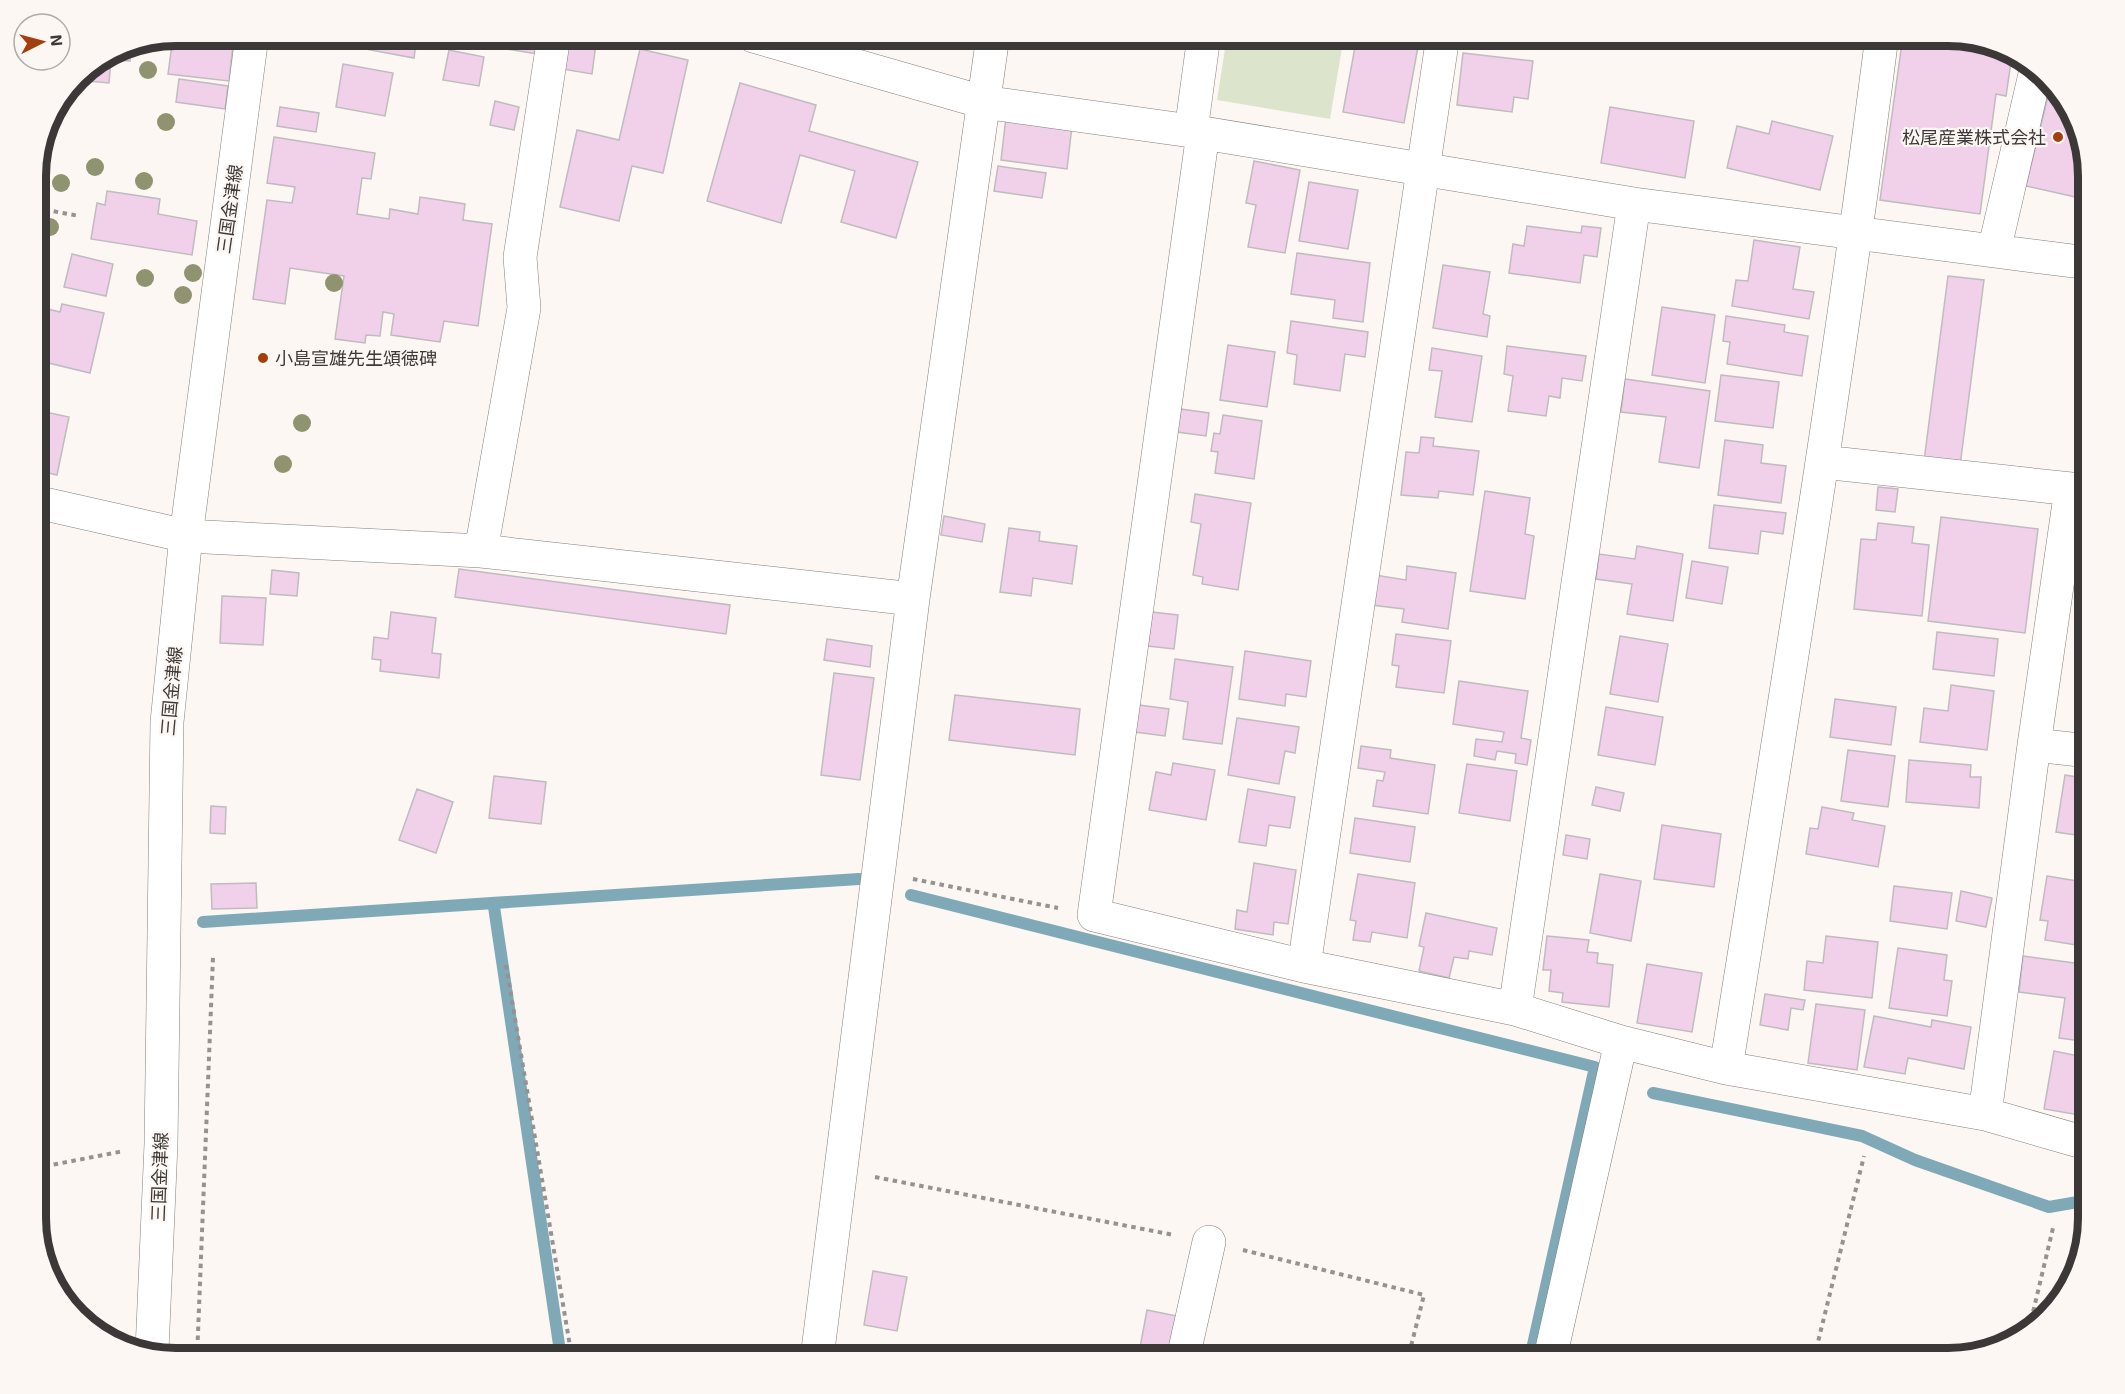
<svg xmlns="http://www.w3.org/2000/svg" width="2125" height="1394" viewBox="0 0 2125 1394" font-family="'Exo 2','Noto Sans JP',sans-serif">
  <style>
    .green { fill: #dde4cc }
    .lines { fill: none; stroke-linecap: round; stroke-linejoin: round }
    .stream { stroke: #80a9b8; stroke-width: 12 }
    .building { fill: #f1d0e9; stroke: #c0bbbf; stroke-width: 1.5 }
    .minor-casing { stroke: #847f7c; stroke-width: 34 }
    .secondary-casing { stroke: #847f7c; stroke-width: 34 }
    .path { stroke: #96928f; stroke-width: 4; stroke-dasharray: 4.5 4.5; stroke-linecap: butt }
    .minor { stroke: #fff; stroke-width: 33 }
    .secondary { stroke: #fff; stroke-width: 33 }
    .tree { fill: #909370 }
    .poi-dot { fill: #a33f0d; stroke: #fdf7f3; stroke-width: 2 }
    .labels { text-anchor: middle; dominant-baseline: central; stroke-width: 4.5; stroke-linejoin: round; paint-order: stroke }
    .poi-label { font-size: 18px; fill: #3b3837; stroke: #fdf7f3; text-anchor: end }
    .street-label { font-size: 18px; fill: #3b3837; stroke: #fdf7f3 }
    .rim { fill: none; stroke: #3b3837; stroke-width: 8 }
  </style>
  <rect width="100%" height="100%" fill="#fdf7f3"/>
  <path class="green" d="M1227 36H1344L1330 119 1217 100Z"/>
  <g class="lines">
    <path class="stream" d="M911 895 1595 1067 1530 1358
      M494 907 561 1358
      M203 922 859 879
      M1653 1093 1862 1136 1915 1160 2049 1207 2089 1200"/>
  </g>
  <path class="building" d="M234 36 229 81 168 74 173 37Z
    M367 36H417L414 58 365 49Z
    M508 36H540L537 54 506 49Z
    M567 36H597L592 74 562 69Z
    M1357 36H1420L1404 123 1343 112Z
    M1903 36H1948L2012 55 2006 96 1996 94 1980 214 1880 200Z
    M131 45 130 61 111 60 109 83 75 80 123 47Z
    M640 49 688 60 663 173 632 166 619 221 560 207 577 130 619 140Z
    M449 50 484 57 479 86 443 80Z
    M1463 53 1533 61 1528 99 1514 97 1512 112 1457 105Z
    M343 64 393 73 385 116 336 107Z
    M179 79 228 86 225 109 176 102Z
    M740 83 816 105 809 131 918 162 896 238 841 222 855 171 800 155 781 223 707 201Z
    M2050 88 2070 107 2087 168 2080 198 2026 186Z
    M495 101 519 107 514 130 490 125Z
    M280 107 319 113 316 132 277 126Z
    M1610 107 1694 121 1685 178 1601 163Z
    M1006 117 1072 126 1067 169 1001 160Z
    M1772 121 1833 136 1820 190 1727 168 1737 126 1769 134Z
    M274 137 375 153 371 179 362 178 357 214 389 219 390 209 418 214 420 197 465 204 463 220 492 224 478 326 444 321 440 342 391 335 394 314 383 312 380 336 366 335 365 343 335 339 344 276 290 268 285 304 253 299 267 200 292 203 295 187 267 183Z
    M1254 161 1300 170 1285 253 1248 247 1256 205 1246 203Z
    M998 166 1046 173 1042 198 994 191Z
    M1309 182 1358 190 1348 249 1299 241Z
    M107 191 160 199 158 214 197 221 192 255 91 239 97 203 105 205Z
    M1527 226 1581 233 1582 226 1601 228 1597 257 1584 255 1580 283 1509 273 1513 244 1524 246Z
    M1754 240 1800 247 1793 289 1814 292 1809 319 1732 306 1736 280 1748 281Z
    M1297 253 1370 263 1363 322 1333 318 1335 300 1291 294Z
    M72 254 113 264 106 296 64 287Z
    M1443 265 1490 272 1483 314 1490 316 1487 337 1433 328Z
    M1948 276 1984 280 1960 466 1924 461Z
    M62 304 104 313 90 373 44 362 36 393V306L60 312Z
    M1662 307 1715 315 1705 383 1652 375Z
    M1726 316 1785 325 1784 332 1808 336 1802 376 1727 364 1730 342 1723 341Z
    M1291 321 1368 332 1365 357 1345 354 1340 391 1294 384 1297 355 1287 353Z
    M1228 345 1275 352 1267 407 1220 400Z
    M1507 346 1586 356 1582 381 1562 378 1560 398 1549 396 1546 416 1508 411 1513 376 1504 374Z
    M1432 348 1482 356 1472 422 1435 417 1442 371 1429 370Z
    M1721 375 1779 382 1773 428 1715 421Z
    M1625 379 1710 391 1699 468 1659 462 1666 417 1621 412Z
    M1181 409 1209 413 1206 436 1177 432Z
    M36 410 69 417 57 475 36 470Z
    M1223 415 1262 421 1254 479 1215 473 1218 452 1211 451 1214 433 1220 434Z
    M1421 437 1434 438 1433 446 1479 451 1473 495 1439 491 1438 498 1401 495 1406 452 1419 453Z
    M1725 440 1763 445 1761 463 1786 466 1781 503 1718 495Z
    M1878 487 1898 489 1895 512 1876 510Z
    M1485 491 1530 498 1525 534 1534 536 1525 599 1470 591Z
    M1195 494 1251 503 1238 590 1202 584 1203 577 1193 575 1201 524 1191 522Z
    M1714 505 1786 513 1783 534 1761 531 1758 554 1709 548Z
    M944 516 985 524 982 542 941 535Z
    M1941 517 2038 529 2025 633 1928 621Z
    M1878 523 1914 527 1912 543 1929 545 1922 616 1854 609 1861 539 1876 540Z
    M1009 528 1040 532 1039 541 1077 546 1072 584 1033 578 1031 596 1000 592Z
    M36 539 44 540 39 585H36Z
    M1637 546 1683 554 1673 621 1627 614 1632 584 1596 579 1599 554 1635 559Z
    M1692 561 1728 567 1722 604 1686 598Z
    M1407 566 1456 573 1448 629 1402 622 1404 609 1371 605 1375 575 1406 580Z
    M459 569 730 605 726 634 455 597Z
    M272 570 299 573 297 596 270 594Z
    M222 596 266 598 263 645 220 643Z
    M391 612 436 618 432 653 441 654 439 678 380 671 381 660 372 659 374 637 388 639Z
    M1152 612 1178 615 1174 649 1148 646Z
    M1937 632 1998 639 1994 676 1933 669Z
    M1396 634 1451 641 1444 693 1396 687 1399 666 1392 665Z
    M1620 636 1668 644 1658 702 1610 694Z
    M827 639 872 646 870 667 824 660Z
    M1245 651 1311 661 1306 697 1286 694 1285 706 1239 699Z
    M1175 659 1233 667 1222 744 1183 739 1188 702 1170 699Z
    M834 673 874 678 860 780 821 775Z
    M1459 681 1528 691 1521 738 1531 740 1527 765 1515 763 1516 754 1497 751 1495 760 1474 756 1476 739 1502 742 1504 732 1453 724Z
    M1951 685 1994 691 1987 750 1920 742 1924 708 1948 711Z
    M955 695 1080 709 1075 755 949 740Z
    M1835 699 1896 707 1891 745 1830 737Z
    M1139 705 1169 709 1165 736 1135 732Z
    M1606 707 1663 717 1655 765 1598 755Z
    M1237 718 1299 727 1295 753 1285 751 1279 784 1228 775Z
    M1361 746 1391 750 1390 758 1435 765 1428 814 1373 806 1377 780 1383 781 1385 772 1358 768Z
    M1848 750 1895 756 1888 807 1841 801Z
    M1909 760 1971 765 1970 777H1981L1979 808 1906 802Z
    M1173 763 1215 770 1206 820 1149 810 1156 772 1171 775Z
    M1467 764 1517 771 1510 821 1459 813Z
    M2065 775 2089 779V837L2056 832Z
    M494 776 546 782 541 824 489 818Z
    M1596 787 1624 793 1620 811 1592 805Z
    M417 789 453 802 436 853 399 840Z
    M1248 789 1295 797 1290 828 1269 825 1266 846 1239 842Z
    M211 806 226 807 225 834 210 833Z
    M1822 807 1854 813 1852 820 1885 826 1878 867 1806 854 1810 828 1818 829Z
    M1355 818 1415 827 1410 862 1350 853Z
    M1662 825 1721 834 1714 887 1654 879Z
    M1566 835 1590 839 1587 859 1563 855Z
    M1254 863 1296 870 1288 924 1274 922 1273 935 1235 929 1237 910 1247 912Z
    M1358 874 1415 883 1407 938 1372 932 1370 942 1353 940 1356 921 1350 920Z
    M1600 874 1641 881 1631 941 1590 933Z
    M2047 876 2089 883V947L2045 940 2048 921 2040 920Z
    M256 883 257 908 212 909 211 884Z
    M1894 886 1952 893 1947 929 1890 921Z
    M1961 891 1992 898 1986 927 1956 921Z
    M1426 913 1497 928 1492 955 1469 951 1468 959 1454 957 1449 978 1419 971 1424 947 1419 946Z
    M1547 936 1589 940 1587 952 1598 953 1597 963 1613 965 1609 1007 1562 1002 1563 993 1549 991 1551 970H1543Z
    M1826 936 1878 942 1872 998 1804 990 1807 961 1823 963Z
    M1898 948 1947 955 1944 980 1952 981 1947 1016 1889 1008Z
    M2023 956 2089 965V1042L2059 1038 2065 998 2019 992Z
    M1647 964 1702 973 1692 1032 1637 1023Z
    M1765 994 1805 1000 1803 1010 1791 1008 1788 1030 1760 1025Z
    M1816 1004 1865 1010 1857 1070 1808 1063Z
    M1874 1016 1931 1027 1932 1020 1971 1027 1964 1069 1908 1058 1905 1074 1864 1067Z
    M2054 1051 2089 1058V1102L2085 1116 2044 1109Z
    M873 1271 907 1277 897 1331 864 1325Z
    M1147 1310 1177 1316 1169 1358H1138Z"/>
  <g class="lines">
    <defs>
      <path id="minor" d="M753 36 983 102 1191 131 1634 204 1994 251 2036 70
        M1191 131 1204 36
        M1203 133 1094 915 1304 966 1515 1009 1621 1042 1726 1068 1985 1114 2089 1144
        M1994 251 2089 263
        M1823 462 2071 489 2034 745
        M36 502 186 536 481 551 913 599
        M481 551 524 308 520 257 554 36
        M1304 966 1443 36
        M1515 1009 1634 204
        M1726 1068C1781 724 1838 381 1882 36
        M1985 1114 2034 745 2089 751
        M817 1358 913 599 993 36
        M1183 1358 1209 1242
        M1550 1358 1621 1042"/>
      <path id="secondary" d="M152 1351 161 1144 167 722 186 536 252 36"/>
    </defs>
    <use href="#minor" class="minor-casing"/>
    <use href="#secondary" class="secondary-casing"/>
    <path class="path" d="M36 208 79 216
      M913 879 1058 908
      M506 965 572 1358
      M36 1168 124 1151
      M875 1177 1174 1235
      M1243 1250 1424 1295 1408 1358
      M2029 1329 2053 1228
      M197 1358 213 957
      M1814 1358 1864 1156"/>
    <use href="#minor" class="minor"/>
    <use href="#secondary" class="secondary"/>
  </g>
  <g class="tree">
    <circle cx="148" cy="70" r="9"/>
    <circle cx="166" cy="122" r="9"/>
    <circle cx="95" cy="167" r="9"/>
    <circle cx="144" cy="181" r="9"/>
    <circle cx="61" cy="183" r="9"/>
    <circle cx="50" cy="227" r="9"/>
    <circle cx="193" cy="273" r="9"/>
    <circle cx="145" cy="278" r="9"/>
    <circle cx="334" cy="283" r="9"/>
    <circle cx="183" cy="295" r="9"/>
    <circle cx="302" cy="423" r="9"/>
    <circle cx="283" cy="464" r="9"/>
  </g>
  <g class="poi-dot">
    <circle cx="2058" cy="137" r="6"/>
    <circle cx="263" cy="358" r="6"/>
  </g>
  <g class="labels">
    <g class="poi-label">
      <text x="2046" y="137">松尾産業株式会社</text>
      <text x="275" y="358" text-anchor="start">小島宣雄先生頌徳碑</text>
    </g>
    <g class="street-label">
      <text transform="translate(229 209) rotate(-82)">三国金津線</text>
      <text transform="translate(171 691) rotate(-85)">三国金津線</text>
      <text transform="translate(159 1177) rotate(-88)">三国金津線</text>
    </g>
  </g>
  <path d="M0 0H2125V1394H0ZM176 46H1948A130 130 0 0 1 2078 176V1218A130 130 0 0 1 1948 1348H176A130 130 0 0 1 46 1218V176A130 130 0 0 1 176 46Z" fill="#fdf7f3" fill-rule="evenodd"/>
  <path class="rim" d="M176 46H1948A130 130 0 0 1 2078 176V1218A130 130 0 0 1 1948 1348H176A130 130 0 0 1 46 1218V176A130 130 0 0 1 176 46Z"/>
  <g transform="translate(42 42) rotate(84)"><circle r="28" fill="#fdf7f3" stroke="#afaba8" stroke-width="1.5"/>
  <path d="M0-4.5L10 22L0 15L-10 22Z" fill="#a33f0d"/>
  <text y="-9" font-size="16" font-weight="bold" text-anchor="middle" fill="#3b3837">N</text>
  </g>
</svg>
